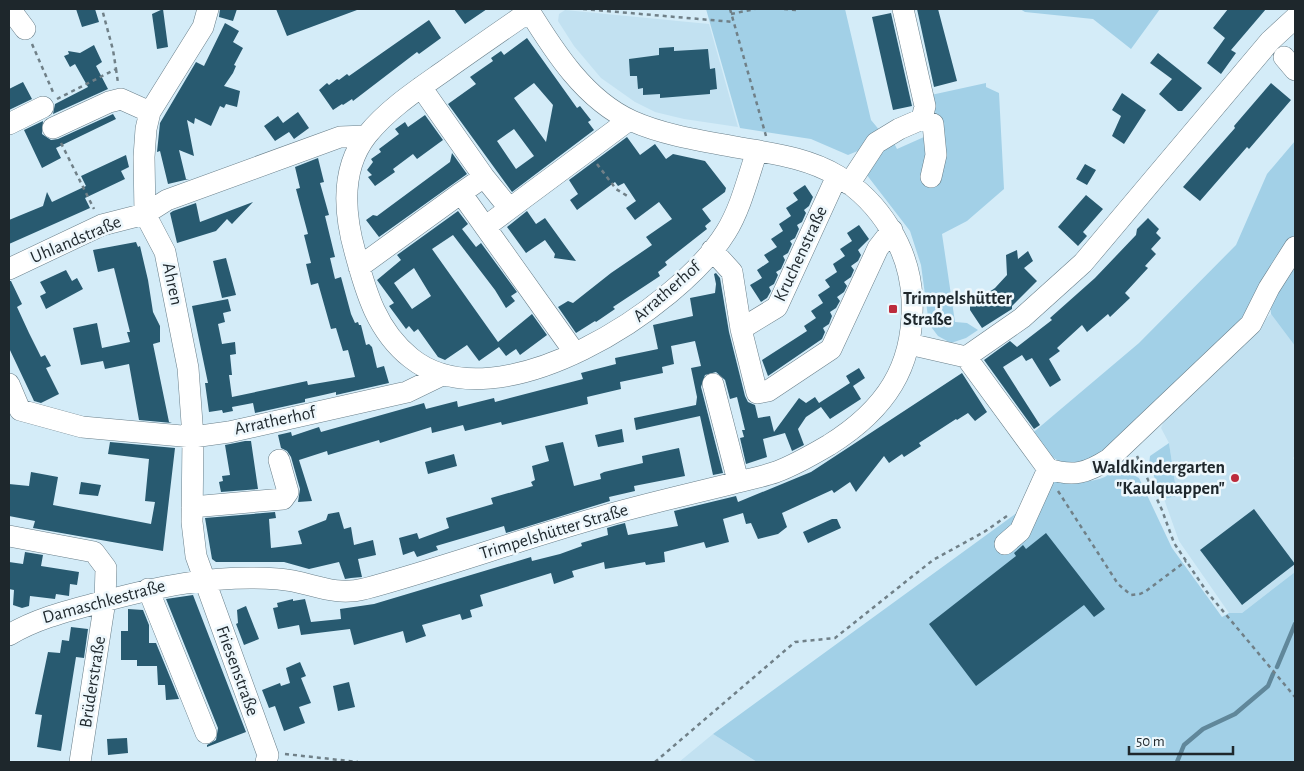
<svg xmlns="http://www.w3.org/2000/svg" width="1304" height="771" viewBox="0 0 1304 771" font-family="'Alegreya Sans',sans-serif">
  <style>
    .built { fill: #c2e1f1 }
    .green { fill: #a2d0e7 }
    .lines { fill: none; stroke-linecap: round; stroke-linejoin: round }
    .stream { stroke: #60879a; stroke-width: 4.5 }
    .building { fill: #285a70; fill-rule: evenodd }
    .minor-casing { stroke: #697f8a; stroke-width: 22 }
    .path { stroke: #708088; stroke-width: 2.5; stroke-dasharray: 4 4; stroke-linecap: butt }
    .minor { stroke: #fff; stroke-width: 21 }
    .poi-dot { fill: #bc2b3c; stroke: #edf7fc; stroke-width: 2 }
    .labels { text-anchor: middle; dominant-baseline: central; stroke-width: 5; stroke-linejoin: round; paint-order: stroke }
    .street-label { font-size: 18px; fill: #1e272c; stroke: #edf7fc }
    .poi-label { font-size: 18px; font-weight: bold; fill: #1e272c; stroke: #edf7fc; text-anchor: start }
  </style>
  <rect width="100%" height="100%" fill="#d4ecf8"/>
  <path class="built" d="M565 10 709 24 738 127 684 119 655 112 635 102 601 78 574 46 558 21 559 14Z
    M1271 314 1295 346V456L1293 458 1295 461V572L1242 613H1229L1179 541 1164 499 1177 496 1169 443 1161 428 1168 412Z
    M713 734 757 762H679Z"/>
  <path class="green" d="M706 9H845L871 120 881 132 860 150 848 155 811 139 740 128Z
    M1020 9H1160L1131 49 1093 19 1025 12Z
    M986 83V87L999 93 1004 189 967 221 942 234 955 322 967 323 978 330 966 338 951 343 938 336 929 324 921 265 910 231 863 170 892 139 897 149 924 137 936 115 931 95Z
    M1295 141V235L1241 325 1101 456C1063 472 1056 462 1029 436L1139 343 1236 245 1267 174Z
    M1295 258V346L1271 314 1270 301Z
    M1169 443 1177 496 1164 499 1149 465 1150 456Z
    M1124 470 1139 478 1172 548 1222 617 1229 613H1242L1295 572V762H757L713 734 1033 501 1050 479C1065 482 1085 483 1099 479 1111 476 1108 471 1124 470Z"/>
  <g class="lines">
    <path class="stream" d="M1277 667 1295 624
      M1177 762 1184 745 1203 729 1235 714 1268 686 1273 674"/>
  </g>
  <path class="building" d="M76 9H95L99 22 82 27Z
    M163 9 168 47 157 49 152 14Z
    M220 9H237L233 21 219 17Z
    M276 9H357V10L287 36Z
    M454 9H487L465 24Z
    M917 9H938L957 81 934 87Z
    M1228 9H1266L1231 50 1236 53 1221 74 1207 63 1225 38 1213 28Z
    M891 13 912 106 893 110 872 17Z
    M429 20 441 38 419 54 417 52 353 101 352 99 343 105 342 104 333 110 319 90 327 83 329 85 337 79 339 80 347 74 349 76Z
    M225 23 239 31 233 42 243 48 234 65 236 66 233 73 224 86 240 91 237 107 226 104 224 108 220 106 211 126 195 118 194 124 187 120 194 156 179 150 186 179H189L168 184 160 151 157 152 160 123 196 62 204 66Z
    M527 38 577 108 580 106 591 120 588 122 594 130 512 192 448 104 476 84 470 77 493 61 491 58 501 51 504 55ZM534 83 553 105 546 142 514 98ZM514 129 534 156 516 169 497 141Z
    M94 45 102 62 96 66 108 89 53 114 55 104 88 87 75 64 70 67 64 56 69 54 68 51 80 53Z
    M674 47V51L708 49 710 69 715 68 717 89 710 90V94L660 98V94L643 95V88L638 89 637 76H630L629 59 659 55V48Z
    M1158 53 1202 88 1182 111H1178L1159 94 1172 79 1150 63Z
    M23 82 32 99 9 110V89Z
    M1271 83 1291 100 1249 149 1247 147 1200 201 1183 187 1235 128 1234 126Z
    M1122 93 1146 110 1124 144 1112 136 1121 116 1112 110Z
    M298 112 309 128 294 139 289 132 275 141 264 126 278 116 283 123Z
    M113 114 116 119 56 148 61 158 42 168 24 130 43 121 42 134 51 140 58 139Z
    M425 115 443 140 417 159 413 154 393 169 395 172 375 186 368 177 372 175 367 170 373 162 371 159 381 152 379 149 399 134 395 129 405 122 408 127Z
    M627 137 640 155 655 144 666 159 673 154 705 161 726 188 725 192 702 209 711 221 705 226 707 229 665 262 667 265 658 272 660 276 613 307 615 309 596 322 595 321 576 333 558 307 568 301 573 303 611 273 652 245 646 237 672 219 659 202 635 220 626 208 636 201 624 183 618 186 615 182 577 210 570 200 578 194 569 180Z
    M452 153 467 174 379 237 366 220 373 215 377 216 450 162Z
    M126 155 129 167 121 171 125 179 85 198 90 208 9 244V220L43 206 47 192 52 202 86 186 81 176Z
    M318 158 324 182 320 183 329 215 325 216 335 257 330 258 335 279 341 277 351 314 355 323 358 322 359 325H361L366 345 369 344 372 347 377 368 384 366 389 383 336 395V392L323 395 305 399V402L255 413 253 403 232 407 233 411 223 413 222 410 209 412 205 383H208L192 306 228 299 231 311 223 313 225 322 218 324 222 344 235 342 236 354 230 355 232 375H229L232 397 307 381 308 385 355 377 348 350 343 351 336 328 331 329 318 283 311 285 306 264 311 263 304 235 308 234 296 189 300 188 295 167Z
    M1085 164 1096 170 1087 185 1076 179Z
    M805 185 813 197 809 206 804 210 806 213 802 222 797 225 799 229 795 238 790 241 792 244 788 253 783 256 785 260 781 269 776 272 778 275 774 284 769 287 771 291 767 298 761 302 750 285 762 278 757 270 769 262 764 255 777 247 771 239 783 231 779 224 791 216 786 208 798 200 793 193Z
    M1086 195 1103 209 1083 232 1087 236 1078 246 1058 227Z
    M253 202 232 224 227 219 216 231 177 243 170 213 173 211 196 203 200 222Z
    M458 211 468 224 462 229 476 247 481 243 517 292 511 296 515 301 506 308 495 290 453 235 432 249 498 342 532 314 547 335 520 355 516 349 506 356 499 347 479 361 467 345 445 360 438 357 418 329 414 332 409 326 406 329 389 306 394 303 377 280 401 260 397 255ZM414 268 431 296 412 309 394 283Z
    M527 211 536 224 545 218 576 261 554 258 555 254 545 240 526 253 507 227Z
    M1148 218 1159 229 1156 233 1161 238 1151 249 1156 254 1145 266 1148 268 1125 293 1130 298 1110 317 1108 314 1087 332 1082 325 1057 348 1060 351 1049 359 1061 380 1050 387 1032 358 1026 361 1022 355 1003 367 1040 425 1034 429 984 360 1010 341 1017 347 1052 320 1050 318 1095 278 1136 235 1137 229Z
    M859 225 869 239 858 250 861 255 858 261 851 266 854 270 851 277 844 282 847 286 844 292 837 297 840 301 836 308 830 312 832 316 829 324 823 328 825 332 822 339 768 376 762 360 807 331 804 326 816 318 811 311 823 303 818 295 830 287 825 280 837 272 833 264 845 256 840 249 852 241 847 233Z
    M136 242 138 247 140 246 148 280 153 312 160 326V342L153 344 169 422 172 423 139 420 129 364 105 369 103 361 81 365 73 328 97 323 102 348 130 342 127 332H130L114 268 98 272 93 250Z
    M1017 250 1018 259 1028 251 1033 261 1024 268 1037 281 1012 306V309L982 328 970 310V305L995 288 1007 275 1006 255Z
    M226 258 236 295 222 298 213 261Z
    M66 270 72 281 77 278 83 289 46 309 40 296 46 293 40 282Z
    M716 273 720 278 729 332 745 396 748 402 755 405 758 418 770 416 774 432 799 398 806 403 815 397 819 403 850 383 846 376 859 368 865 378 853 386 861 399 830 419 821 407 806 417 798 429 804 445 792 451 785 433 763 439 767 457 746 464 740 438 744 437 742 430H745L737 397 730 399 725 380 716 372 705 375 701 387 723 473 713 475 700 416 636 430 634 418 696 405 697 397 691 368 701 366 695 341 671 346 674 364 662 367 663 373 620 382 621 389 587 397 588 404 502 425 501 422 465 431 463 425 432 433 431 427 380 443 379 440 328 455 327 451 299 460 312 501 298 502 300 489 291 457 287 451 281 448 278 435 291 432 292 436 319 427 321 432 424 403 426 409 457 401 458 407 494 398 495 402 583 379 581 373 616 364 615 358 658 349 653 325 693 316 690 298 715 293 716 284 714 274Z
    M9 281H11L22 304 17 307 29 333 41 357 45 355 51 366 46 368 59 394 41 403 34 401 9 348Z
    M962 373 987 412 975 421 968 413 957 420 956 419 919 443 921 446 904 457 902 454 889 463 884 456 856 492 850 482 834 493 832 490 782 513 787 527 778 534 758 539 751 523 746 524 743 513 723 519 729 542 706 548 704 542 664 552 665 562 646 565 645 562 605 569 604 562 572 571 574 577 554 584 551 573 480 595 483 606 470 610 472 617 462 620 460 614 422 625 426 636 406 643 403 631 354 645 350 629 301 635 299 625 278 629 273 608 278 607 277 603 293 599V601L305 599 311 622 341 619 340 609 374 604 531 557 532 561 560 554 582 546 581 543 608 535 607 528 617 525 625 523 628 535 678 526 674 511 736 496 738 502 811 472Z
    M622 429 624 442 598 447 595 435Z
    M245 441H251L258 489 221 492 219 482 223 481 222 476 230 475 225 445Z
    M110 442 175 448 163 551 33 528 35 521 9 516V484L29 486 31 472 58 477 53 505 151 524 155 502 145 501 149 459 108 454Z
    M563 442 574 486 601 479 600 474 604 472 643 463 642 456 679 448 685 476 634 486 635 491 609 497 610 501 506 533 504 526 436 546 438 550 417 557 414 551 403 555 399 538 417 533 419 539 449 528 446 518 493 504 491 498 533 486 531 482 535 480 532 466 549 461 545 446Z
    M454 454 457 466 428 474 425 462Z
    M81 482 101 485 98 496 79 494Z
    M1254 509 1295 564 1242 605 1200 550Z
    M275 512 276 518 269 519 271 548 302 544 298 531 326 520 328 514 339 512 344 529 351 527 354 545 373 540 376 555 358 559 362 577 351 578 345 579 339 562 309 569 284 562H216L212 559 205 518Z
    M832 519H837L841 528 808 543 803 532Z
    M1046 533 1105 609 1094 617 1084 605 976 686 929 624 1016 556 1014 553 1023 545 1026 549Z
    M25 552 43 555 41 566 79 572 77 585 70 584 69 596 56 594 55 599 30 596 29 606 22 608 13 605 14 590 9 589V562L23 564Z
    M193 595 246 732 207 747V745L216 740 218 728 166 599Z
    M246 606 259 639 244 645 236 624 238 623 237 610Z
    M128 609 143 610 149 625V643H156L179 699 166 700 165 685H158L157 666H137V660H121V631H128Z
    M71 627 88 629 84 658 76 657 61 751 37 747 42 715 35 714 48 652 60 653 62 640 69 641Z
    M300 662 306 676 301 678 311 703 299 707 305 723 284 731 275 706 269 708 262 690 280 683 281 686 290 683 286 668Z
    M349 682 355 707 338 711 333 686Z
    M127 738 128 753 108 755 107 739Z"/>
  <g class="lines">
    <defs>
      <path id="minor" d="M10 9 25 29
        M208 9 203 27 150 112 146 129 144 157 145 214 165 252 188 368 193 437 192 522 196 556 268 755 266 762
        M903 9 925 106 922 119
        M530 11C501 31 472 51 444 71 417 90 388 109 367 135 341 168 344 213 355 252 366 293 377 331 411 358 497 427 679 308 726 232 741 208 748 177 757 151
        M1284 57 1295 70
        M421 87 484 177 461 193 575 353
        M922 119 933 124 936 155 931 177
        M9 124 43 107
        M53 128 109 102 121 99 150 112
        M837 176 777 307 741 329 757 393 768 391 831 349 878 248 892 230
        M484 177 509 208
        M849 184 876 143 899 129 922 119
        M485 227 629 120
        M712 250 732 272 741 329
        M359 267 461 193
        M9 269 102 225 145 214 167 200 340 137 366 136
        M909 344 966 357 1048 469C1074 477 1087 473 1109 459L1251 324 1269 288 1295 247
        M966 357 1022 318 1083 263 1270 41 1295 18
        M9 384 20 410 82 427 193 437 229 432 407 392 442 375
        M713 384 738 481
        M192 507 283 499 288 492 279 460
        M9 536 94 552 106 568 105 601 80 762
        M1005 544 1020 531 1048 469
        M148 589 206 733
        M9 635C36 619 64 612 94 604 155 587 215 574 278 579 310 581 331 597 364 589 442 568 519 540 597 518 641 505 686 495 730 484 745 480 761 477 776 472 795 465 812 455 829 445 885 410 915 367 912 299 910 249 880 202 838 176 808 158 775 154 741 148 704 141 666 136 632 121 585 100 554 51 528 9"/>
    </defs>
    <use href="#minor" class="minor-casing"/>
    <path class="path" d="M583 9 734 22
      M730 9 766 136
      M784 9 796 10
      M731 14 755 9
      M32 44 53 92
      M116 69 118 83
      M57 99 116 69 113 50 102 9
      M61 143 94 209
      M597 164 616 189 629 197
      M1137 456 1162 510 1174 543 1207 592 1295 697
      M1058 491 1118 584 1131 595 1140 594 1146 591 1186 561
      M285 754 358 762
      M655 762 795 642 835 638 933 560 984 532 1007 516"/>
    <use href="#minor" class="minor"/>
  </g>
  <g class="poi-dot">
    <rect x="888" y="304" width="10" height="10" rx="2.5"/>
    <circle cx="1235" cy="478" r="5"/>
  </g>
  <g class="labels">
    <g class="street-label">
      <text transform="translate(76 240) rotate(-23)">Uhlandstraße</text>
      <text transform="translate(801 254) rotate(-65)">Kruchenstraße</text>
      <text transform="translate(172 284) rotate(78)">Ahren</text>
      <text transform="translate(667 292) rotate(-41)">Arratherhof</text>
      <text transform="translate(275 421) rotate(-12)">Arratherhof</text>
      <text transform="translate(554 532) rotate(-17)">Trimpelshütter Straße</text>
      <text transform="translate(104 602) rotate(-15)">Damaschkestraße</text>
      <text transform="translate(237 671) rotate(70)">Friesenstraße</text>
      <text transform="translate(93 682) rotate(-81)">Brüderstraße</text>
    </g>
    <g class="poi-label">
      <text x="903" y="299">Trimpelshütter<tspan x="903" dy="21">Straße</tspan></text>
      <text x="1225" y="468" text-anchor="end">Waldkindergarten<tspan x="1225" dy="21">"Kaulquappen"</tspan></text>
    </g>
  </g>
  <rect width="1304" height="771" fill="none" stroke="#1e272c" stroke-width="20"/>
  <path d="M1129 746v8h104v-8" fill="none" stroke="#1e272c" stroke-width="2.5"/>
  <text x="1136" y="746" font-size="15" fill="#1e272c" stroke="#edf7fc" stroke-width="4" paint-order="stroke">50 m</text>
</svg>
